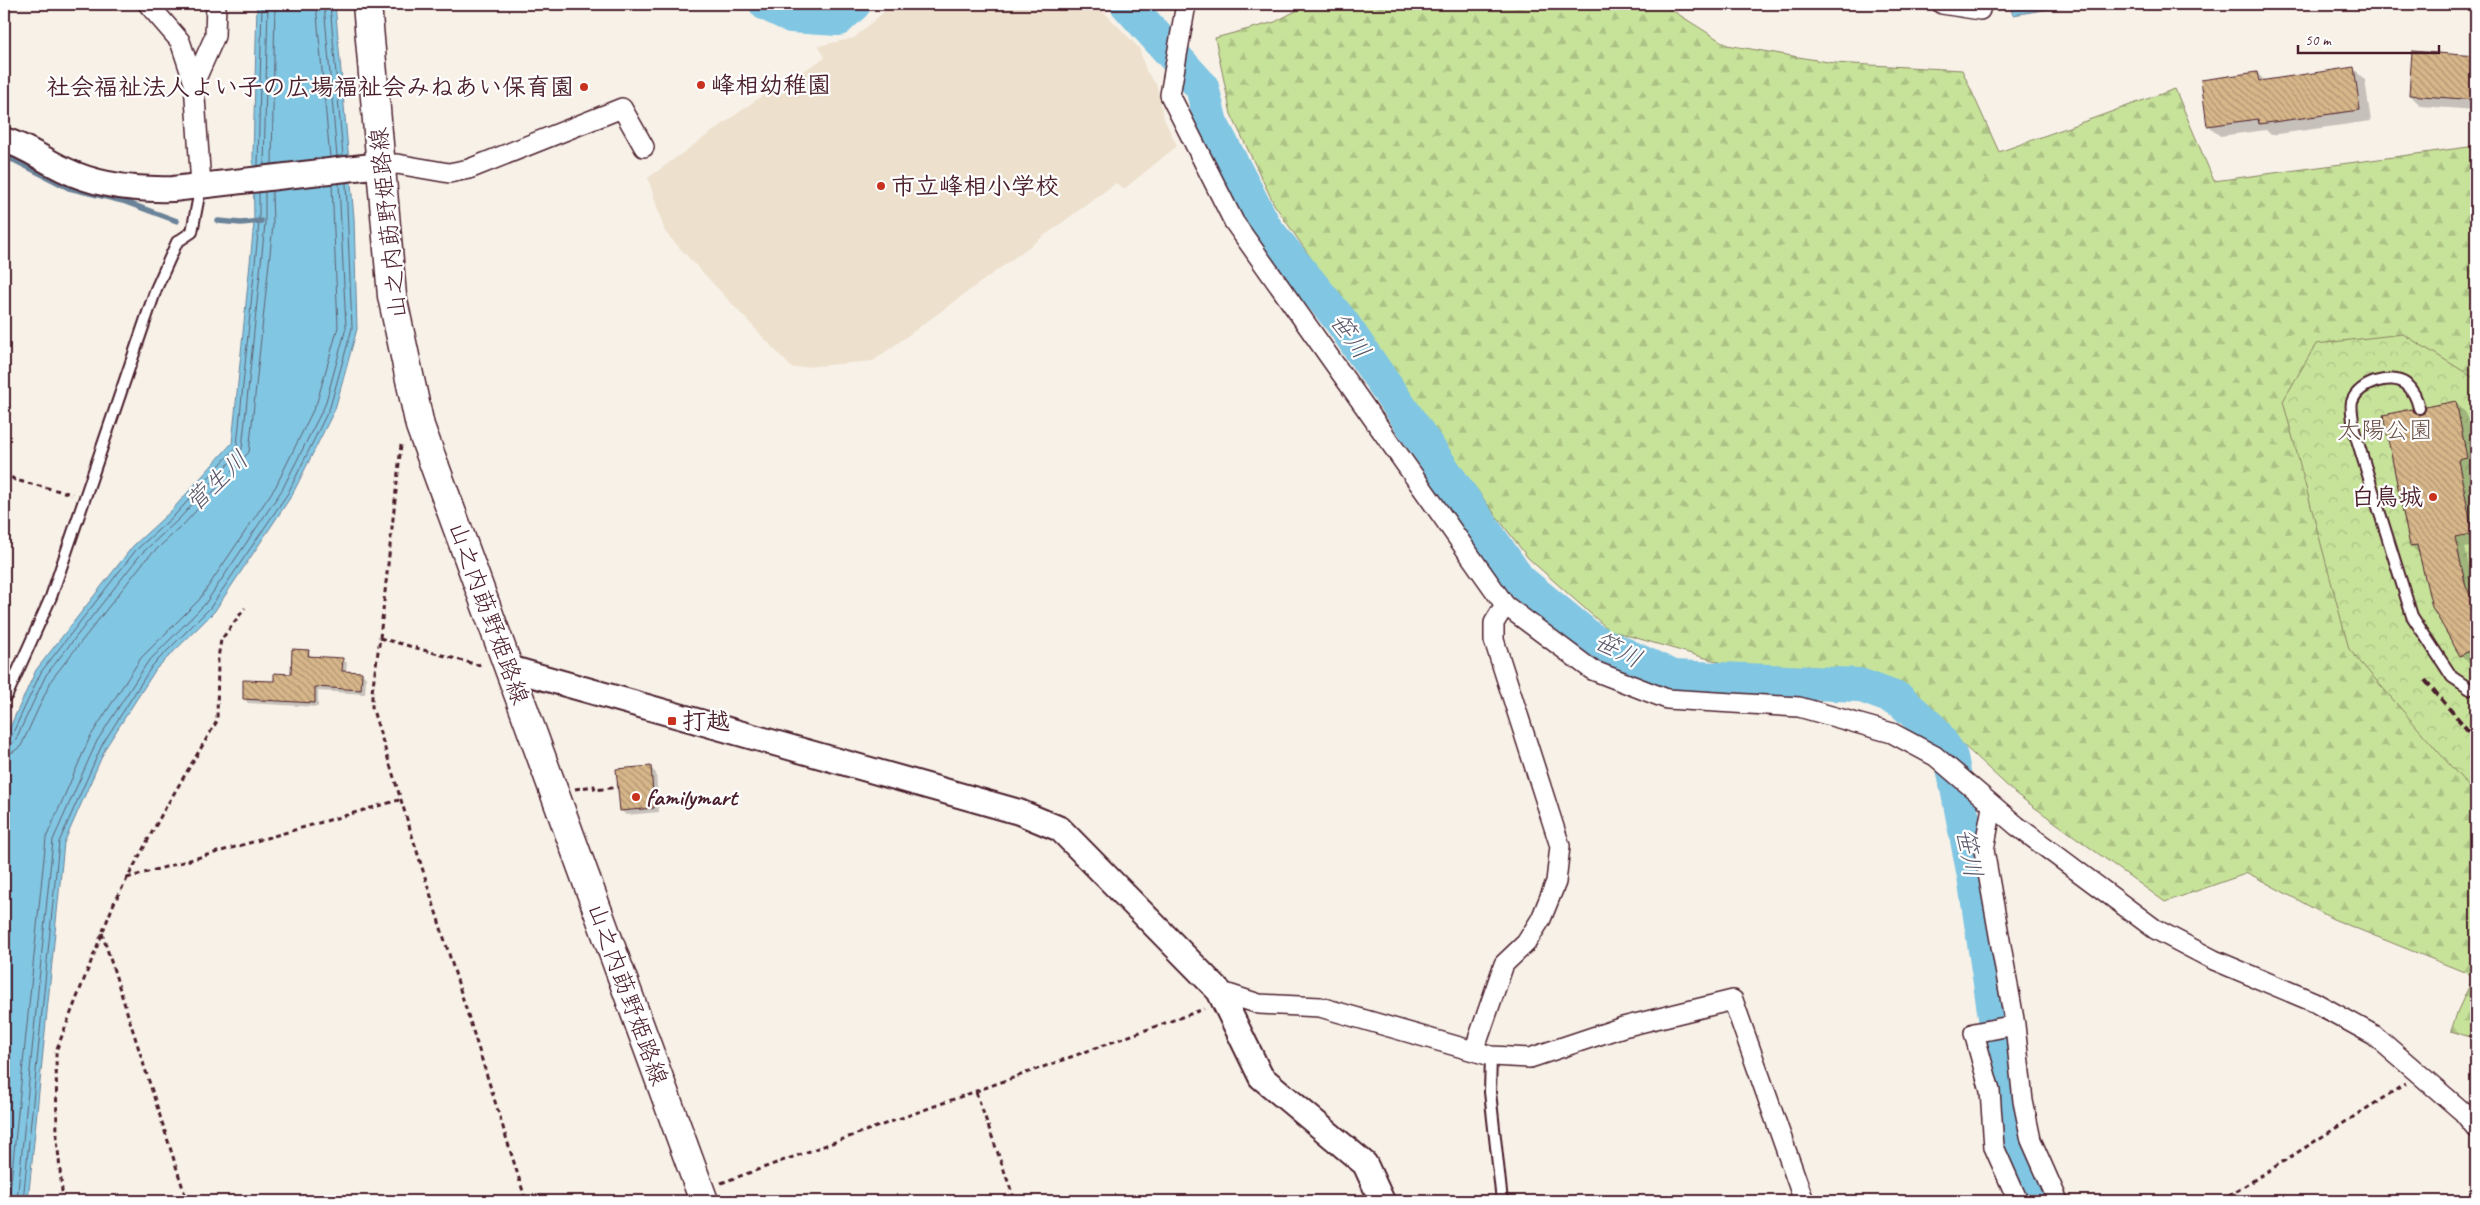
<svg xmlns="http://www.w3.org/2000/svg" width="2480" height="1205" viewBox="0 0 2480 1205" font-family="Caveat,'Klee One',sans-serif">
  <style>
    .built { fill: #ede0cc }
    .forest { fill: url(#forest-firs); stroke: #888162 }
    .park { fill: url(#park-crowns); stroke: #888162 }
    .water { fill: #81c6e2; stroke: #6b8399 }
    .shadow { fill: #0003 }
    .lines { fill: none; stroke-linecap: round; stroke-linejoin: round }
    .shore { stroke: #606274; stroke-width: 1 }
    .stream { stroke: #6b8399; stroke-width: 5.5 }
    .river { stroke: #81c6e2; stroke-width: 34 }
    .building { fill: url(#building-back-hatch); stroke: #4a1f2b }
    .service-casing { stroke: #4a1f2b; stroke-width: 14 }
    .minor-casing { stroke: #4a1f2b; stroke-width: 22 }
    .tertiary-casing { stroke: #4a1f2b; stroke-width: 28 }
    .secondary-casing { stroke: #4a1f2b; stroke-width: 31 }
    .path { stroke: #4a1f2b; stroke-width: 3; stroke-dasharray: 5 4; stroke-linecap: butt }
    .service { stroke: #fff; stroke-width: 10 }
    .minor { stroke: #fff; stroke-width: 19 }
    .tertiary { stroke: #fff; stroke-width: 24 }
    .secondary { stroke: #fff; stroke-width: 28 }
    .rail { stroke: #4a1f2b; stroke-width: 4; stroke-dasharray: 8 4; stroke-linecap: butt }
    .poi-dot { fill: #c8321e; stroke: #fff; stroke-width: 2 }
    .labels { text-anchor: middle; dominant-baseline: central; stroke-width: 4.5; stroke-linejoin: round; paint-order: stroke }
    .poi-label { font-size: 24px; font-weight: bold; fill: #4a1f2b; stroke: #fff; text-anchor: start }
    .street-label { font-size: 24px; fill: #4a1f2b; stroke: #fff }
    .park-label { font-size: 24px; fill: #695047; stroke: #fff }
    .water-label { font-size: 25px; font-style: italic; fill: #5d596b; stroke: #fff }
  </style>
  <defs>
    <pattern id="forest-firs" width="22" height="20" patternUnits="userSpaceOnUse" patternTransform="scale(1.25)"><rect width="22" height="20" fill="#c7e39a"/><path d="M5 1l3.5 6h-7zM16 11l3.5 6h-7z" fill="#acc285"/></pattern>
    <pattern id="park-crowns" width="20" height="18" patternUnits="userSpaceOnUse" patternTransform="scale(1.25)"><rect width="20" height="18" fill="#c7e39a"/><path d="M2 6a3 3 0 1 1 6 0M12 15a3 3 0 1 1 6 0" fill="none" stroke="#acc285"/></pattern>
    <pattern id="building-back-hatch" width="6" height="6" patternUnits="userSpaceOnUse" patternTransform="scale(1.25)"><rect width="6" height="6" fill="#d7b78a"/><path d="M-1 5l2 2M0 0l6 6M5-1l2 2" fill="none" stroke="#b09471"/></pattern>
  </defs>
  <rect width="100%" height="100%" fill="#f7f1e8"/>
  <filter id="ink" filterUnits="userSpaceOnUse"><feTurbulence type="fractalNoise" baseFrequency=".02" numOctaves="2"/><feDisplacementMap in="SourceGraphic" scale="10" xChannelSelector="R" yChannelSelector="G"/><feConvolveMatrix kernelMatrix="1 2 1 2 8 2 1 2 1" color-interpolation-filters="sRGB"/></filter>
  <g filter="url(#ink)">
    <path class="built" d="M893 4H1096L1139 48 1146 71 1156 84 1164 119 1177 146 1124 189 1116 183 873 361 792 368 665 232 648 178 766 93 825 58 819 46 854 38Z"/>
    <path class="forest" d="M1309 4H1662L1727 45 1834 63 1962 70 1999 152 2175 89 2214 181 2476 146V1039L2451 1031 2458 1010 2474 976 2333 919 2248 873 2165 902 2016 794 1930 714 1847 674 1747 670 1609 630 1528 558 1392 377 1274 204 1231 114 1215 38 1275 22Z"/>
    <path class="park" d="M2403 334 2476 379V795L2349 649 2283 401 2316 344Z"/>
    <path class="water" d="M257 4H335L354 218 357 329 335 409 292 495 214 612 156 669 106 747 64 843 28 1201H4V740L36 670 133 546 171 511 232 443 254 223 253 155Z
      M2009 4H2079L2013 15Z"/>
    <path class="shadow" d="M2413 53 2476 57V110L2421 106 2410 95Z
      M2354 69 2365 80 2371 121 2271 135 2266 130 2220 136 2208 125 2257 73 2265 81Z
      M2455 402 2466 413 2476 462V469L2468 470 2476 510V546L2465 548 2476 597V664L2472 666 2461 655 2420 555 2411 546 2412 411 2420 416Z
      M308 651 312 658 342 659 347 663 346 672 362 673 366 678 365 694 318 691V707L248 703 244 698 292 675Z
      M650 767 656 773 659 812 626 815 621 810Z"/>
    <g class="lines">
      <path class="shore" d="M316 4 330 158
        M324 4 337 157
        M330 4 343 156
        M272 164 275 4
        M264 165 268 4
        M258 166 262 4
        M4 740 11 737 41 672 136 550 175 515 237 446 259 223V192
        M4 746 10 745 15 741 46 675 141 554 179 519 242 449 265 224V192
        M4 754 13 752 21 746 52 679 146 559 184 524 249 452 273 225 272 191
        M9 1201 46 838 90 737 141 658 199 600 276 486 317 402 338 327 332 184
        M17 1201 53 840 97 741 147 663 205 604 282 490 325 405 346 328 339 183
        M23 1201 59 842 102 745 152 666 210 608 288 493 330 407 352 328 346 182"/>
      <path class="stream" d="M4 158 14 160 69 188 123 201 177 221
        M218 221 241 223 261 221"/>
      <path class="river" d="M766 4 791 16 838 19 854 4
        M1127 4 1202 87 1211 123 1266 229 1341 321 1519 580 1591 639 1673 677 1859 685 1900 700 1933 730 1951 757 1974 876 2011 1124 2045 1201"/>
    </g>
    <path class="building" d="M2412 51 2476 56V100L2409 95Z
      M2354 67 2360 110 2259 124 2258 119 2207 126 2201 80 2257 72 2259 81Z
      M2456 401 2467 458 2458 460 2473 534 2455 537 2466 587 2476 604V647L2460 656 2432 607 2417 545 2410 546 2383 415 2412 409 2414 413 2420 415 2424 413 2426 407Z
      M292 649 309 650 308 656 343 658 342 671 362 672 361 690 315 687V703L243 699V680L274 681V673L291 674Z
      M651 766 654 808 620 811 616 769Z"/>
    <g class="lines">
      <defs>
        <path id="service" d="M2419 408C2417 399 2414 391 2406 384 2391 373 2358 383 2352 402 2350 409 2354 422 2354 430L2412 616 2452 677 2470 689 2476 688
          M4 697 7 695 51 597 156 289 177 242 192 232 201 185
          M1491 1056 1490 1092 1502 1201"/>
        <path id="minor" d="M148 4 180 41 194 83
          M1186 4 1170 95 1234 222 1505 605 1592 670 1667 699 1799 707 1892 733 1935 756 2017 826 2155 929 2214 960 2314 1002 2374 1035 2463 1112 2476 1128
          M1942 4 1980 10
          M381 165 397 164 449 173 469 169 622 108 644 147
          M201 185 194 83 215 36 216 4
          M1992 807 1984 850 2015 1025 2023 1101 2031 1140 2058 1201
          M1219 991 1259 1004 1320 1007 1491 1056 1530 1058 1623 1027 1733 1000 1804 1201
          M2015 1025 1974 1033 1990 1091 1994 1147 2018 1201
          M1474 1051 1504 964 1526 943 1541 919 1556 882 1560 846 1494 640V623L1505 605"/>
        <path id="tertiary" d="M4 140C26 146 43 160 63 169 97 186 135 190 173 189L381 165
          M509 668 1019 812 1060 829 1219 991 1261 1077 1365 1164 1382 1201"/>
        <path id="secondary" d="M367 4 392 296 420 426 704 1201"/>
      </defs>
      <use href="#service" class="service-casing"/>
      <use href="#minor" class="minor-casing"/>
      <use href="#tertiary" class="tertiary-casing"/>
      <use href="#secondary" class="secondary-casing"/>
      <path class="path" d="M401 445 380 638 372 692V707L526 1201
        M4 472 15 480 72 494
        M380 638 478 665 483 663
        M575 789 594 786 595 790 618 787
        M127 878 399 800
        M102 933 187 1201
        M976 1092 1015 1201
        M721 1183 1204 1009
        M63 1201 57 1139 56 1051 114 903 163 812 217 721 218 658 221 640 245 608
        M671 1201 680 1198
        M2221 1201 2405 1084"/>
      <use href="#service" class="service"/>
      <use href="#minor" class="minor"/>
      <use href="#tertiary" class="tertiary"/>
      <use href="#secondary" class="secondary"/>
      <path class="rail" d="M2425 680 2476 740"/>
    </g>
  </g>
  <g class="poi-dot">
    <circle cx="701" cy="85" r="5"/>
    <circle cx="584" cy="87" r="5"/>
    <circle cx="881" cy="186" r="5"/>
    <circle cx="2433" cy="497" r="5"/>
    <rect x="667" y="716" width="10" height="10" rx="2.5"/>
    <circle cx="636" cy="797" r="5"/>
  </g>
  <g class="labels">
    <g class="poi-label">
      <text x="711" y="85">峰相幼稚園</text>
      <text x="574" y="87" text-anchor="end">社会福祉法人よい子の広場福祉会みねあい保育園</text>
      <text x="891" y="186">市立峰相小学校</text>
      <text x="2423" y="497" text-anchor="end">白鳥城</text>
      <text x="682" y="721">打越</text>
      <text x="646" y="797">familymart</text>
    </g>
    <g class="street-label">
      <text transform="translate(388 223) rotate(-96)">山之内莇野姫路線</text>
      <text transform="translate(489 613) rotate(70)">山之内莇野姫路線</text>
      <text transform="translate(628 994) rotate(70)">山之内莇野姫路線</text>
    </g>
    <g class="park-label">
      <text x="2385" y="430">太陽公園</text>
    </g>
    <g class="water-label">
      <text transform="translate(1350 336) rotate(54)">笹川</text>
      <text transform="translate(217 481) rotate(-43)">菅生川</text>
      <text transform="translate(1618 650) rotate(26)">笹川</text>
      <text transform="translate(1969 853) rotate(79)">笹川</text>
    </g>
  </g>
  <rect width="2480" height="1205" fill="none" stroke="#fff" stroke-width="20"/>
  <rect x="10" y="10" width="2460" height="1185" fill="none" stroke="#4a1f2b" stroke-width="2" filter="url(#ink)"/>
  <path d="M2298 45v8h141v-8" fill="none" stroke="#4a1f2b" stroke-width="2.5"/>
  <text x="2305" y="45" font-size="15" fill="#4a1f2b" stroke="#ffffff" stroke-width="4" paint-order="stroke">50 m</text>
</svg>
